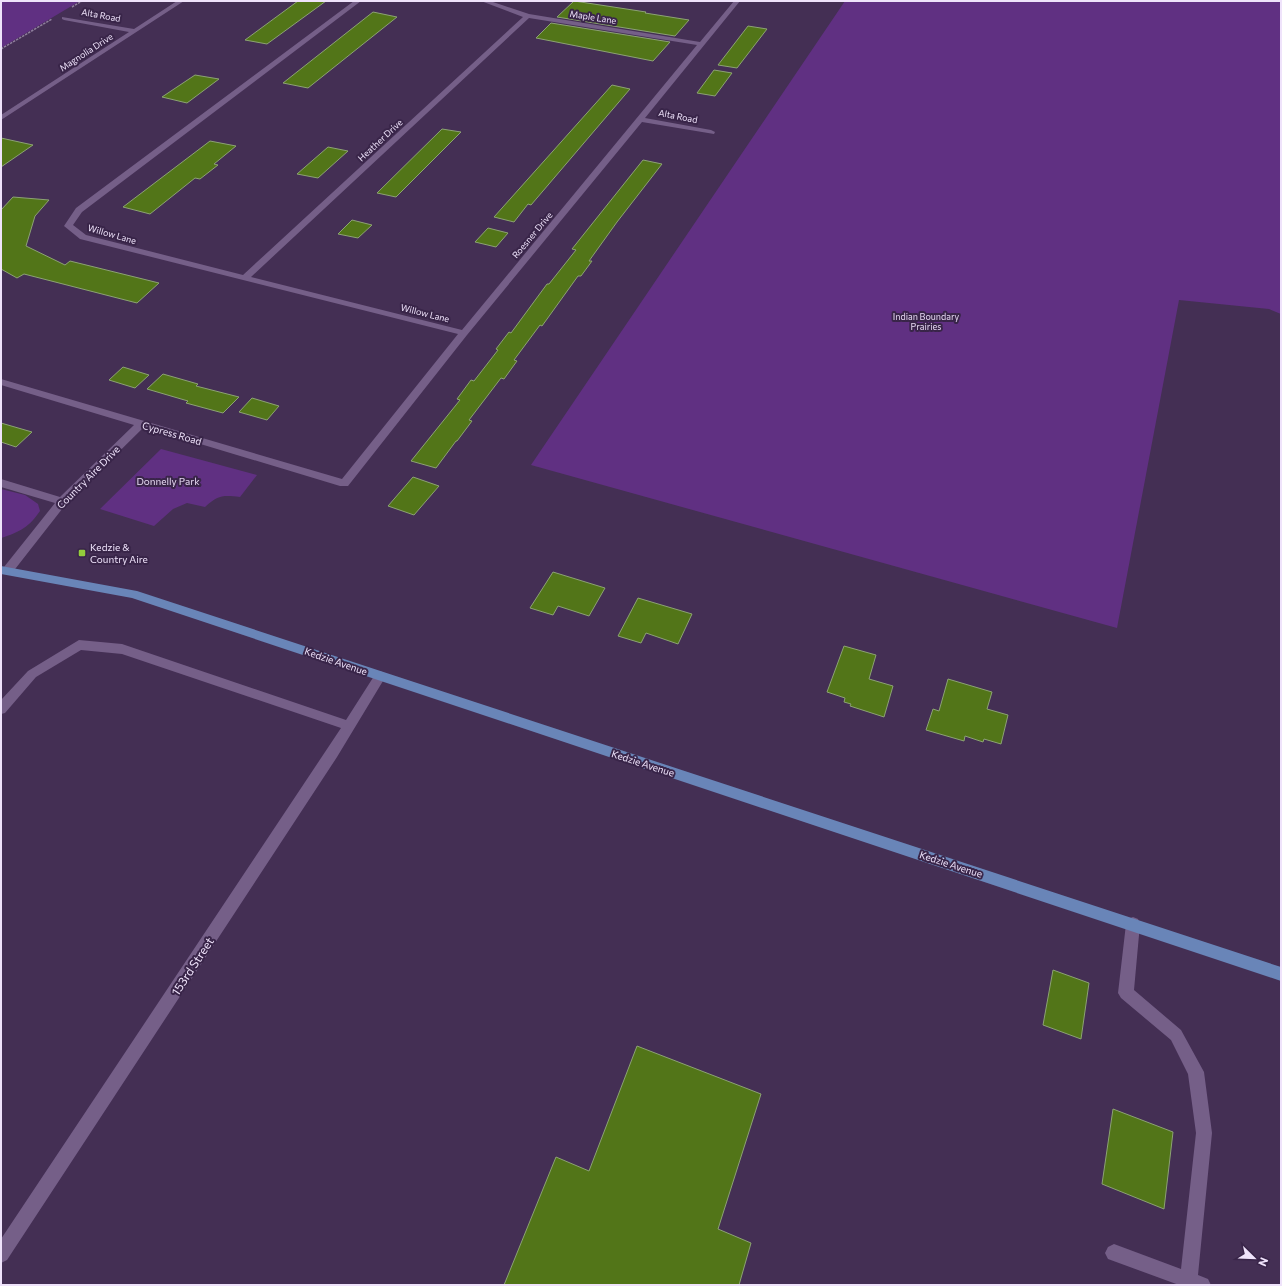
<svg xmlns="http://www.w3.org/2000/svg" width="1282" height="1286" viewBox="0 0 1282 1286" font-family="Commissioner,sans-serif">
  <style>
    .green { fill: #603082 }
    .building { fill: #527518; stroke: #8ca274 }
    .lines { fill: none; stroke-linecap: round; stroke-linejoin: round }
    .path { stroke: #8f7e9d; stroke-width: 1.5; stroke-dasharray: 2.5 1; stroke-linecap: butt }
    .minor { fill: #755f88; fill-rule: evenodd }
    .major { fill: #6985b8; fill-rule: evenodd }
    .poi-dot { fill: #94cc3c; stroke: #392549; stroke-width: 1.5 }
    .labels { text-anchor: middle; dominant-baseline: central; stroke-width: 4; stroke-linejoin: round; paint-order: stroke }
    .far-street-label { font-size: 9px; fill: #efe3fb; stroke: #392549 }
    .far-park-label { font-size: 9px; fill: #e7d9f3; stroke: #392549 }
    .street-label { font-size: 10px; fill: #efe3fb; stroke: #392549 }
    .park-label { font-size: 10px; fill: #e7d9f3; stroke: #392549 }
    .poi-label { font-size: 10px; fill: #efe3fb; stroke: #392549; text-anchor: start }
    .near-street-label { font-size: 12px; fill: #efe3fb; stroke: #392549 }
  </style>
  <rect width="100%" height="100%" fill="#442f54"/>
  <path class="green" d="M1 1H80L1 48Z
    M845 1H1281V314L1269 309 1179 300 1117 628 531 465Z
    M161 449 257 475 240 497C223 495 218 495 205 507L187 503 173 509 154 526 100 509Z
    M1 489 25 495 38 504 40 511C29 527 20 532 1 538Z"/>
  <path class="building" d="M298 1H326L267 44 245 40Z
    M574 1 646 12 645 13 689 20 675 36 557 17Z
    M373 12 397 17 308 88 283 83Z
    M551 23 670 42 653 61 536 38Z
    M748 26 767 29 737 68 718 65Z
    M714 70 732 73 715 96 697 93Z
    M195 75 219 79 187 103 162 97Z
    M612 85 630 89 531 205 528 204 514 222 494 217Z
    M442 129 461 132 396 197 377 193Z
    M1 138 33 145 1 167Z
    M210 141 236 146 214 164 218 165 200 179 195 178 150 214 123 207Z
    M328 147 348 151 318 178 297 174Z
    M643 160 662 164 617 222 589 261H592L581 276H578L542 326 540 325 514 360 517 361 504 379 501 378 469 420 472 421 457 441H456L436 468 411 461 460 400 457 399 471 380 474 381 498 350 496 349 509 332 511 333 547 284H549L576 250 572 249Z
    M13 197 49 200 35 216 26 246 65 265 70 261 159 283 137 303 24 274 17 278 1 269V210Z
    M352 220 372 225 358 238 338 234Z
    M488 228 508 233 496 247 475 242Z
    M123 367 149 375 135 388 109 380Z
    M163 374 198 384 196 386 239 397 223 413 186 403 188 401 147 389Z
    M252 398 279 406 267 420 239 412Z
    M1 423 32 432 16 447 1 442Z
    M413 477 439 486 414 515 388 506Z
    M553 572 605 588 589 616 558 606 553 615 530 608Z
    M638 598 692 614 678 644 646 633 641 643 618 636Z
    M844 646 876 655 869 679 893 686 884 717 850 706 851 704 844 702 845 698 827 692Z
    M948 679 992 692 987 709 1008 715 1001 744 984 739 983 742 965 736 964 741 926 730 933 709 939 711Z
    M1053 970 1089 983 1081 1039 1043 1025Z
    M637 1046 761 1094 718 1229 751 1243 739 1285H504L556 1157 589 1171Z
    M1113 1109 1173 1132 1164 1209 1102 1184Z"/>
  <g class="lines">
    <path class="path" d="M72 7 82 1
      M1 49 52 19"/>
    <path class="minor" d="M177 1H184L1 120V115L129 32 64 20 62 19V17L134 29Z
      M354 1H361L82 212 73 225 86 235 243 275 523 17 481 1H490L529 14 700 42 734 1H740L645 118 711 130 715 132 714 134 642 122 467 335 348 486H340L144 427 66 504 12 573 8 574 4 573 2 570 4 567 55 503 1 487V479L60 497 134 425 1 385V379L342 479 458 334 80 239 64 226 76 208ZM529 18 697 45 462 330 251 277Z
      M79 640 122 644 346 720 376 673 380 671 384 673 386 676 337 757 7 1260 1 1263V1239L341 728 122 654 81 650 36 677 5 713 1 714V700L28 671Z
      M1133 917 1138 919 1140 924 1134 990 1181 1030 1204 1072 1212 1133 1198 1275 1208 1279 1211 1285H1179L1108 1259 1105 1253 1108 1247 1114 1244 1181 1269 1196 1133 1188 1074 1171 1040 1121 998 1118 993 1126 924 1128 919Z"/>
    <path class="major" d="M1 566 137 591 1281 967V981L132 598 1 574Z"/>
  </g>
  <rect class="poi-dot" x="78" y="549" width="8" height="8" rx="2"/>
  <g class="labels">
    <g class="far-street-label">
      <text transform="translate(101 15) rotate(10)">Alta Road</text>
      <text transform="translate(593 17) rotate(9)">Maple Lane</text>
      <text transform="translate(86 52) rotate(-33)">Magnolia Drive</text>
      <text transform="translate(678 116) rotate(11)">Alta Road</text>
      <text transform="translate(380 140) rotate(-43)">Heather Drive</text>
      <text transform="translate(112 234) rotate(16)">Willow Lane</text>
      <text transform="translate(532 235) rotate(-50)">Roesner Drive</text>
      <text transform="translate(425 313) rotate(14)">Willow Lane</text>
    </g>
    <g class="far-park-label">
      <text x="926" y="316">Indian Boundary<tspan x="926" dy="10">Prairies</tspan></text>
    </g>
    <g class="street-label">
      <text transform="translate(172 433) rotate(16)">Cypress Road</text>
      <text transform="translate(88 477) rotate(-45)">Country Aire Drive</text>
      <text transform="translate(336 661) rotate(19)">Kedzie Avenue</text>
      <text transform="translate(643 763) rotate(18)">Kedzie Avenue</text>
      <text transform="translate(951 864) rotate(18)">Kedzie Avenue</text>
    </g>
    <g class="park-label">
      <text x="168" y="481">Donnelly Park</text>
    </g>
    <g class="poi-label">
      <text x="90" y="547">Kedzie &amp;<tspan x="90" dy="12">Country Aire</tspan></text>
    </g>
    <g class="near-street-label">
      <text transform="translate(192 966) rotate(-57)">153rd Street</text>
    </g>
  </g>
  <rect width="1282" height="1286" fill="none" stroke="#efe3fb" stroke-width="4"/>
  <g transform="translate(1254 1258) rotate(113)" stroke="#392549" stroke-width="3" paint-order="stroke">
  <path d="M0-3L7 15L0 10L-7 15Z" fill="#efe3fb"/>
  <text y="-6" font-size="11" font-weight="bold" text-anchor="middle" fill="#efe3fb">N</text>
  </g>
</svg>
